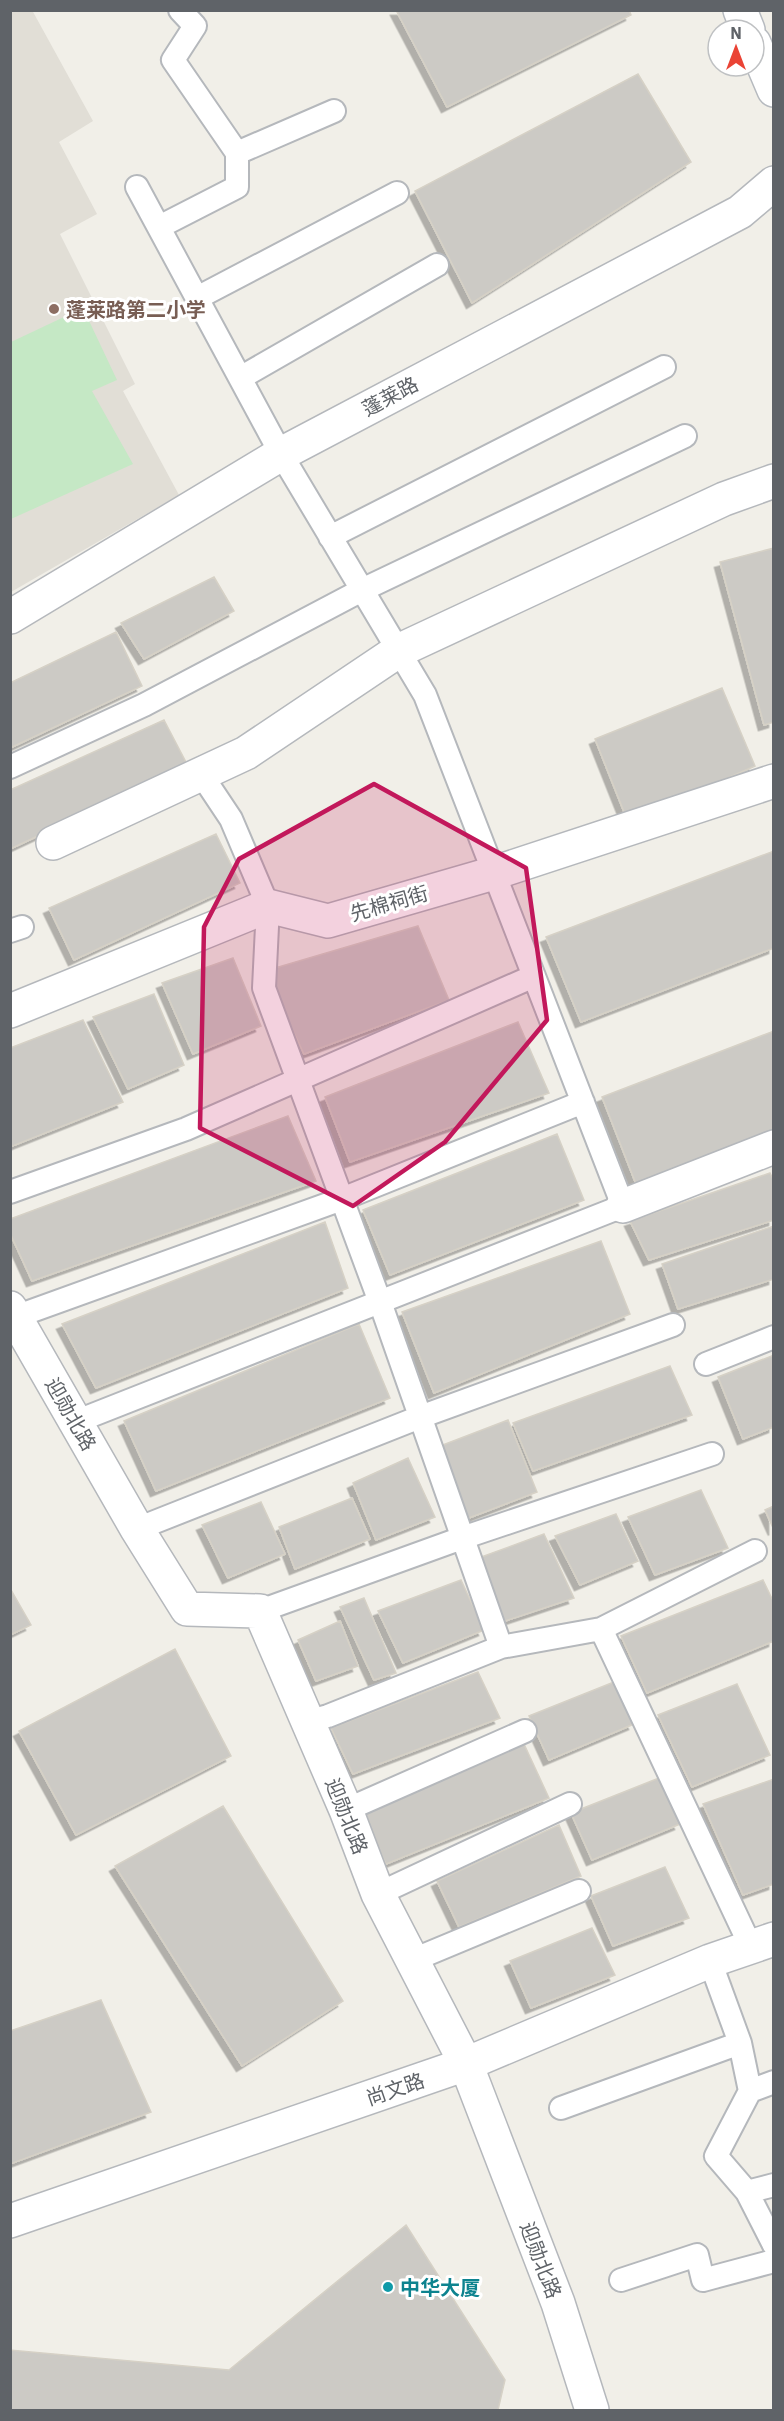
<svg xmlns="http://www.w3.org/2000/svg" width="784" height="2421" viewBox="0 0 784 2421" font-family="'IBM Plex Sans','Noto Sans SC',sans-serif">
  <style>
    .education { fill: #e1ded6 }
    .green { fill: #c5e8c5 }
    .building { fill: #cccac5; stroke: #d6d1c6; stroke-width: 1.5; filter: url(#shadow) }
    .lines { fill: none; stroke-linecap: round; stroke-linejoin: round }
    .service-casing { stroke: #b5b8bc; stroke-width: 26 }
    .minor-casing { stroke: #b5b8bc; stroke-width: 36 }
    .tertiary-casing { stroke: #b5b8bc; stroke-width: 36 }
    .secondary-casing { stroke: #b6babf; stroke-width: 36 }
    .service { stroke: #fff; stroke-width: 22 }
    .minor { stroke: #fff; stroke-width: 33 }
    .tertiary { stroke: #fff; stroke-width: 33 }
    .secondary { stroke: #fff; stroke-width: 33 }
    .marked { fill: #c2185b; fill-opacity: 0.2; stroke: #c2185b; stroke-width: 4.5; stroke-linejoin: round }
    .education-dot { fill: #8d6e63; stroke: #fff; stroke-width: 2 }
    .culture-dot { fill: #0f9aa8; stroke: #fff; stroke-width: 2 }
    .labels { text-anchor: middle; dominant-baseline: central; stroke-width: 6; stroke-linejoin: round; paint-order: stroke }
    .education-label { font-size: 20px; font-weight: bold; fill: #785e54; stroke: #fff; text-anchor: start }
    .street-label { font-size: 20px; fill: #5f6368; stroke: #fff }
    .culture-label { font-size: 20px; font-weight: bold; fill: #0d838f; stroke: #fff; text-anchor: start }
  </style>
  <defs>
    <filter id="shadow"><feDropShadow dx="-5.5" dy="5.5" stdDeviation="0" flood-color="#0004"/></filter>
  </defs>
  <rect width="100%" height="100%" fill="#f1efe8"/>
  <path class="education" d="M32 10 93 121 59 142 97 214 60 234 135 384 123 391 179 495 11 592 10 11Z"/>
  <path class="green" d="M83 308 117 380 92 391 133 464 11 519V342Z"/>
  <path class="building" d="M396 10H629L631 15 447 107Z
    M638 74 691 162 472 303 415 191Z
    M774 548V722L764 725 720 562Z
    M214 577 234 611 144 659 121 623Z
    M116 632 142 686 10 748V683Z
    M722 688 755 766 628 822 595 739Z
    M164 720 188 766 10 849V790Z
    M216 834 240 883 74 960 49 908Z
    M774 851V948L581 1022 546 937Z
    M418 926 449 1000 304 1054 265 971Z
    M233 958 261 1026 193 1054 162 983Z
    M154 994 184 1065 128 1089 93 1017Z
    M83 1020 123 1102 10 1147V1048Z
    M518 1022 549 1093 350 1162 325 1097Z
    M774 1031V1130L636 1184 602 1097Z
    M288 1116 316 1181 32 1281 10 1233V1219Z
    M557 1134 584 1200 390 1275 363 1210Z
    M770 1173 774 1181V1220L649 1260 630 1221Z
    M325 1222 348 1288 96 1388 62 1324Z
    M774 1226V1279L678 1309 662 1264Z
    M601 1241 630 1314 434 1393 402 1312Z
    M359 1324 390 1398 156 1491 124 1421Z
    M774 1355V1427L743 1439 718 1377Z
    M670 1366 692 1415 533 1471 513 1423Z
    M508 1420 537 1492 461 1521 435 1448Z
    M408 1458 435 1517 376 1540 353 1483Z
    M701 1490 728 1548 655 1575 628 1517Z
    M352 1498 370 1539 295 1569 279 1527Z
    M261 1502 285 1554 228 1578 202 1525Z
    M774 1506V1530L765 1510Z
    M616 1514 638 1561 580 1585 555 1536Z
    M544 1534 574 1598 505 1621 476 1559Z
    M461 1580 484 1630 403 1663 378 1611Z
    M763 1580 774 1603V1641L647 1693 621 1636Z
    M10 1588 31 1625 10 1635Z
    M364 1598 396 1673 374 1680 340 1607Z
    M340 1621 358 1666 316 1681 298 1640Z
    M175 1649 231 1756 76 1835 19 1731Z
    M478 1672 500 1718 353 1774 331 1728Z
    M614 1682 634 1724 549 1760 529 1716Z
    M737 1684 770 1755 692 1787 658 1715Z
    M524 1744 549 1798 386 1864 361 1812Z
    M659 1778 680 1824 592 1860 571 1813Z
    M774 1779V1884L743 1895 703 1804Z
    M223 1806 343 2001 242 2066 115 1866Z
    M559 1825 581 1876 459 1927 437 1881Z
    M665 1867 689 1918 613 1946 591 1896Z
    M592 1928 615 1975 531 2008 510 1961Z
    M101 2000 151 2112 10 2164V2031Z
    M406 2225 505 2380 498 2410H10V2350L229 2370Z"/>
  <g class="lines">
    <defs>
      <path id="service" d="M180 10 195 26 173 60 237 153
        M159 227 237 187V153L334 111
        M197 298 397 193
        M240 378 437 265
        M330 537 664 367
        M10 767 144 705 362 590 685 436
        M201 774 231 819 268 906 264 988 380 1302 501 1647 601 1629 751 1947
        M10 931 22 927
        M10 1192 186 1129 534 976
        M15 1317 342 1199 583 1102
        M706 1364 774 1337
        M75 1422 623 1206 425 695 281 454 137 187
        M137 1529 420 1417 673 1325
        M260 1611 462 1538 712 1454
        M601 1629 755 1551
        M306 1722 328 1716 501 1647
        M346 1810 525 1731
        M378 1894 570 1804
        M413 1960 579 1891
        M710 1961 740 2043 750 2091 716 2156 747 2192 774 2245
        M750 2091 774 2082
        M561 2108 740 2043
        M747 2192 774 2185
        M621 2280 697 2255 703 2280 774 2261"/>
      <path id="minor" d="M53 843 246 753 398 651 724 499 774 481
        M10 1011 268 906 328 921 494 873 774 781
        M623 1206 774 1147
        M10 1308 137 1529 187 1609 260 1611 346 1810 378 1894 466 2064 558 2303 592 2410
        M10 2221 466 2064 710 1961 774 1939"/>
      <path id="tertiary" d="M10 617 281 454 740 212 774 183"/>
      <path id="secondary" d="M740 10 748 30
        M754 43 774 90"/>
    </defs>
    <use href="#service" class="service-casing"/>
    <use href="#minor" class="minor-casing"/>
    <use href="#tertiary" class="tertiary-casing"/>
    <use href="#secondary" class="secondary-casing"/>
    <use href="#service" class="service"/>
    <use href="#minor" class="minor"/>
    <use href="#tertiary" class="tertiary"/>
    <use href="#secondary" class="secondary"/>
  </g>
  <path class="marked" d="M374 784 526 868 547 1020 445 1142 353 1206 200 1128 204 927 239 859Z"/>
  <circle class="education-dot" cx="54" cy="309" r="6"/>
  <circle class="culture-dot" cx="388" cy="2287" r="6"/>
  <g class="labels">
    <g class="education-label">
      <text x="66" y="309">蓬莱路第二小学</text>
    </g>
    <g class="street-label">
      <text transform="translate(390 396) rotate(-28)">蓬莱路</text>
      <text transform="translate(389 903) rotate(-16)">先棉祠街</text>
      <text transform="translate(71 1414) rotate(60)">迎勋北路</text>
      <text transform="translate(347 1816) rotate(68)">迎勋北路</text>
      <text transform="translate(395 2089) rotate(-19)">尚文路</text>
      <text transform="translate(541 2260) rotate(69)">迎勋北路</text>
    </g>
    <g class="culture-label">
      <text x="400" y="2287">中华大厦</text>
    </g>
  </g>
  <rect width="784" height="2421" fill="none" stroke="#5f6368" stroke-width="24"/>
  <g transform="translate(736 48)"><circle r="28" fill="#ffffff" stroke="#bfc1c3" stroke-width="1.5"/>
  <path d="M0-4.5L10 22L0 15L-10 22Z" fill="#ea4335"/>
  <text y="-9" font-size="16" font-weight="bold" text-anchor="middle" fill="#5f6368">N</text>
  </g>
</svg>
